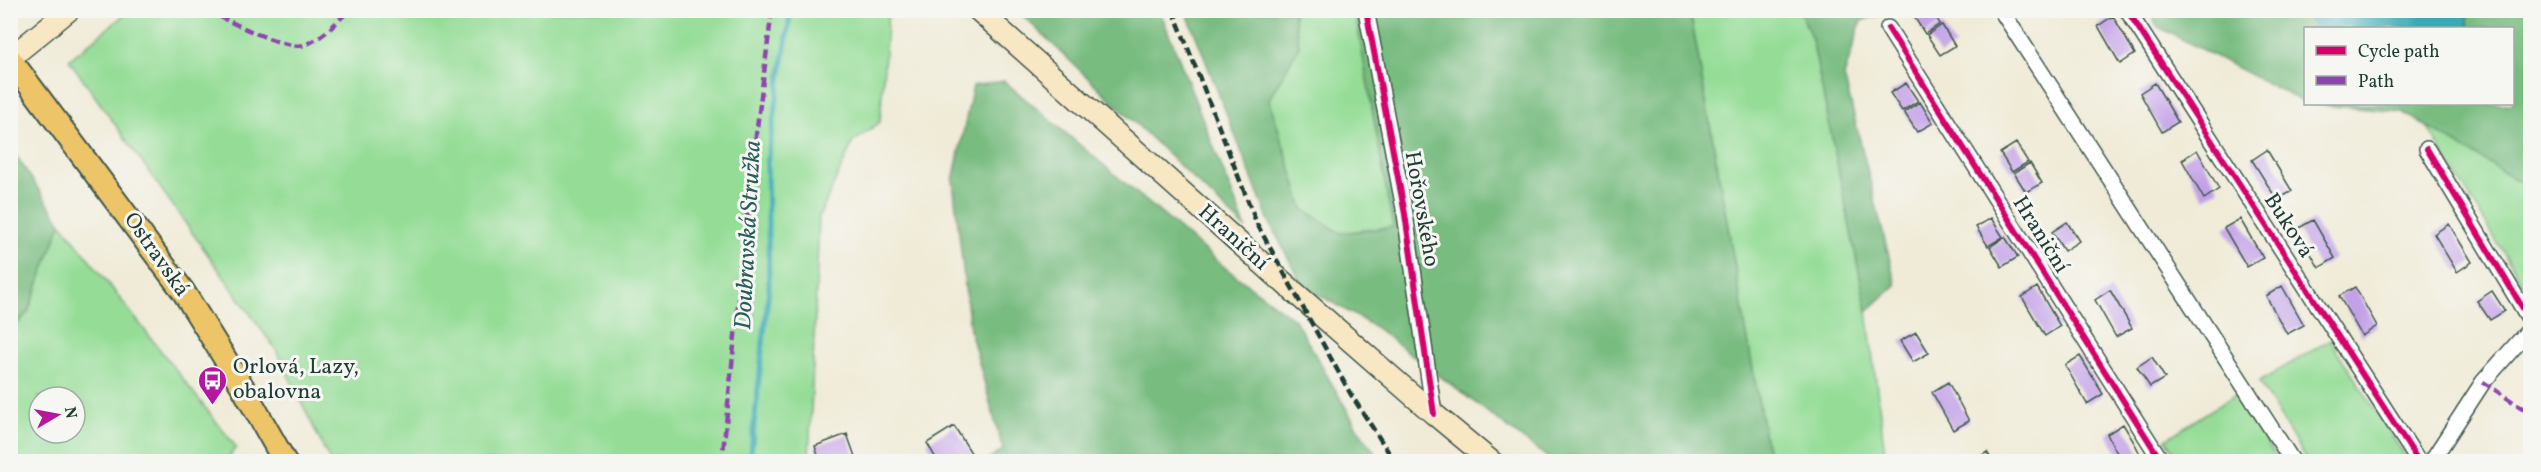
<svg xmlns="http://www.w3.org/2000/svg" width="2541" height="472" viewBox="0 0 2541 472" font-family="Vollkorn,serif">
  <style>
    .green { fill: #95dd97; stroke: #5a8d66; stroke-width: 1.5; fill-rule: evenodd }
    .forest { fill: #78bc80; stroke: #4c7c5a; stroke-width: 1.5 }
    .water { fill: #39aab6; stroke: #2c7475; stroke-width: 1.5 }
    .lines { fill: none; stroke-linecap: round; stroke-linejoin: round }
    .stream { stroke: #39aab6; stroke-width: 5 }
    .building { fill: #c3a1e8 }
    .minor-casing { stroke: #3e574c; stroke-width: 18 }
    .secondary-casing { stroke: #3e574c; stroke-width: 24 }
    .primary-casing { stroke: #3e574c; stroke-width: 26 }
    .minor { stroke: #fff; stroke-width: 15 }
    .secondary { stroke: #f8e7c3; stroke-width: 21 }
    .primary { stroke: #eec469; stroke-width: 22 }
    .rail { stroke: #1f3d34; stroke-width: 4.5; stroke-dasharray: 9 4.5; stroke-linecap: butt }
    .quiet { stroke: #8e44ad; stroke-width: 4.5; stroke-dasharray: 9 4.5; stroke-linecap: butt }
    .cycleway-casing { stroke: #f6f6f2; stroke-width: 10 }
    .cycleway { stroke: #d6006c; stroke-width: 6 }
    .labels { text-anchor: middle; dominant-baseline: central; stroke-width: 6; stroke-linejoin: round; paint-order: stroke }
    .street-label { font-size: 22px; fill: #1f3d34; stroke: #f6f6f2 }
    .poi-label { font-size: 22px; fill: #1f3d34; stroke: #f6f6f2; text-anchor: start }
    .water-label { font-size: 24px; font-style: italic; fill: #275e5b; stroke: #f6f6f2 }
  </style>
  <rect width="100%" height="100%" fill="#f6f6f2"/>
  <filter id="ink" filterUnits="userSpaceOnUse"><feTurbulence type="fractalNoise" baseFrequency=".0167" numOctaves="2"/><feDisplacementMap in="SourceGraphic" scale="12" xChannelSelector="R" yChannelSelector="G"/><feConvolveMatrix kernelMatrix="1 2 1 2 8 2 1 2 1" color-interpolation-filters="sRGB"/></filter>
  <filter id="wash" filterUnits="userSpaceOnUse"><feTurbulence type="fractalNoise" baseFrequency=".008" numOctaves="4" result="noise"/><feDisplacementMap in="SourceGraphic" scale="24" xChannelSelector="R" yChannelSelector="G"/><feGaussianBlur stdDeviation="1.35" result="paint"/><feColorMatrix in="noise" values="0 0 0 0 0 0 0 0 0 0 0 0 0 0 0 0 0 1.4 0 .05"/><feComposite in="paint" operator="in"/></filter>
  <g filter="url(#wash)">
    <rect width="100%" height="100%" fill="#f0ebd7"/>
    <path class="green" d="M130 10 888 11 880 122 853 142 819 217 809 461H330L276 350 69 60Z
      M1293 11H1355L1393 227 1340 233 1303 209 1269 99 1299 46Z
      M1690 11H1800L1812 39 1867 311 1886 461H1769Z
      M2426 125 2530 188V296Z
      M61 223 236 447 226 461H11L10 331 28 312ZM39 397H75V433H39Z
      M2330 340 2408 461H2307L2259 382Z
      M2236 394 2278 461H2180L2166 439Z"/>
    <path class="forest" d="M1018 11H1160L1246 229Z
      M1186 11H1293L1299 46 1269 99 1303 209 1340 233 1393 227 1355 11H1690L1769 461H1552L1375 327 1302 285 1268 219Z
      M1800 11H1890L1861 21 1844 76 1896 285 1867 311 1812 39Z
      M2148 11H2307L2308 19 2317 28H2306L2305 103 2158 27Z
      M2467 11H2530V188L2403 112 2307 104H2512V28H2469Z
      M1004 81 1228 270 1295 320 1358 429 1381 461H986L1003 450 970 330 953 181 973 86Z
      M11 148 61 223 28 312 11 331Z"/>
    <path class="water" d="M2307 11H2467L2469 28H2317L2308 19Z"/>
    <g class="lines">
      <path class="stream" d="M750 462 769 288 767 162 791 10"/>
    </g>
    <g id="blocks">
      <path class="building" d="M1920 10H1932L1940 24 1925 34 1913 15Z
        M2113 16 2135 54 2120 64 2098 26Z
        M1942 25 1955 46 1940 55 1927 35Z
        M1906 83 1918 101 1902 111 1890 93Z
        M2155 83 2178 122 2162 132 2140 93Z
        M1920 102 1933 123 1917 132 1904 112Z
        M2016 143 2028 162 2012 172 2000 153Z
        M2197 150 2219 189 2204 199 2182 160Z
        M2267 150 2292 191 2277 200 2252 160Z
        M2030 163 2042 183 2026 192 2014 173Z
        M1991 218 2003 237 1988 246 1976 227Z
        M2240 219 2263 258 2247 267 2224 228Z
        M2313 220 2335 258 2319 268 2297 229Z
        M2067 222 2079 241 2064 251 2052 232Z
        M2449 224 2472 262 2457 272 2434 234Z
        M2005 237 2018 257 2002 267 1990 247Z
        M2282 286 2304 325 2287 334 2266 296Z
        M2037 287 2060 326 2045 336 2022 297Z
        M2355 287 2377 326 2362 336 2339 296Z
        M2110 290 2132 328 2116 337 2095 300Z
        M2492 291 2505 311 2490 320 2477 301Z
        M1916 332 1929 353 1913 362 1900 341Z
        M2080 356 2103 394 2087 404 2065 365Z
        M2152 357 2165 378 2150 387 2137 367Z
        M1948 382 1969 421 1953 430 1932 392Z
        M2123 424 2135 444 2144 462H2123L2117 453 2107 434Z
        M954 426 977 462H938L927 443Z
        M847 434 857 462H820L815 446Z
        M1987 452 1993 462H1971Z"/>
    </g>
  </g>
  <g filter="url(#ink)">
    <use href="#blocks" fill-opacity="0" stroke="#3e574c" stroke-width="1.5"/>
    <g class="lines">
      <defs>
        <path id="minor" d="M1366 10 1405 214 1434 414
          M2001 10 2293 462
          M2127 10 2419 462
          M1888 28 2162 462
          M2427 149 2530 320
          M2431 462 2483 382 2530 329"/>
        <path id="secondary" d="M978 10 1292 290 1434 414 1492 462
          M10 58 69 10"/>
        <path id="primary" d="M10 59 183 291 242 386 285 462"/>
      </defs>
      <use href="#minor" class="minor-casing"/>
      <use href="#secondary" class="secondary-casing"/>
      <use href="#primary" class="primary-casing"/>
      <use href="#minor" class="minor"/>
      <use href="#secondary" class="secondary"/>
      <use href="#primary" class="primary"/>
      <path class="rail" d="M1173 10 1257 224 1350 393 1395 462"/>
      <path class="quiet" d="M207 10C224 19 287 51 304 45 323 38 335 24 349 10
        M2483 382 2530 413
        M722 462 754 151 772 10"/>
      <defs>
        <path id="cycleway" d="M1366 10 1405 214 1434 414
          M2127 10 2419 462
          M1888 28 2162 462
          M2427 149 2530 320"/>
      </defs>
      <use href="#cycleway" class="cycleway-casing"/>
      <use href="#cycleway" class="cycleway"/>
    </g>
  </g>
  <defs>
    <symbol id="bus-pin" viewBox="-11 -11 22 30"><path d="M0 17L-7.5 6A9.5 9.5 0 1 1 7.5 6Z" fill="#b5179e" stroke="#f6f6f2"/><path d="M-5-6H5V4H4V6H2V4H-2V6H-4V4H-5ZM-3.5-4V0h7V-4ZM-3.5 1.2v1.5H-2V1.2ZM2 1.2v1.5H3.5V1.2Z" fill="#fff"/></symbol>
  </defs>
  <g fill-rule="evenodd">
    <use href="#bus-pin" x="196" y="364" width="33" height="45"/>
  </g>
  <g class="labels">
    <g class="street-label">
      <text transform="translate(1421 209) rotate(80)">Hořovského</text>
      <text transform="translate(2288 226) rotate(57)">Buková</text>
      <text transform="translate(2040 235) rotate(58)">Hraniční</text>
      <text transform="translate(1233 238) rotate(42)">Hraniční</text>
      <text transform="translate(156 255) rotate(55)">Ostravská</text>
    </g>
    <g class="poi-label">
      <text x="233" y="367">Orlová, Lazy,<tspan x="233" dy="25">obalovna</tspan></text>
    </g>
    <g class="water-label">
      <text transform="translate(749 235) rotate(-87)">Doubravská Stružka</text>
    </g>
  </g>
  <rect width="2541" height="472" fill="none" stroke="#f6f6f2" stroke-width="36"/>
  <rect x="2304" y="27" width="210" height="78" fill="#f6f6f2" stroke="#a0aca6" stroke-width="1.5"/>
  <rect x="2316" y="46" width="30" height="9" fill="#d6006c" stroke="#a0aca6" stroke-width="1.5"/>
  <text x="2358" y="57" font-size="18" fill="#1f3d34">Cycle path</text>
  <rect x="2316" y="76" width="30" height="9" fill="#8e44ad" stroke="#a0aca6" stroke-width="1.5"/>
  <text x="2358" y="87" font-size="18" fill="#1f3d34">Path</text>
  <g transform="translate(57 415) rotate(80)"><circle r="28" fill="#f6f6f2" stroke="#a0aca6" stroke-width="1.5"/>
  <path d="M0-4.5L10 22L0 15L-10 22Z" fill="#b5179e"/>
  <text y="-9" font-size="16" font-weight="bold" text-anchor="middle" fill="#1f3d34">N</text>
  </g>
</svg>
